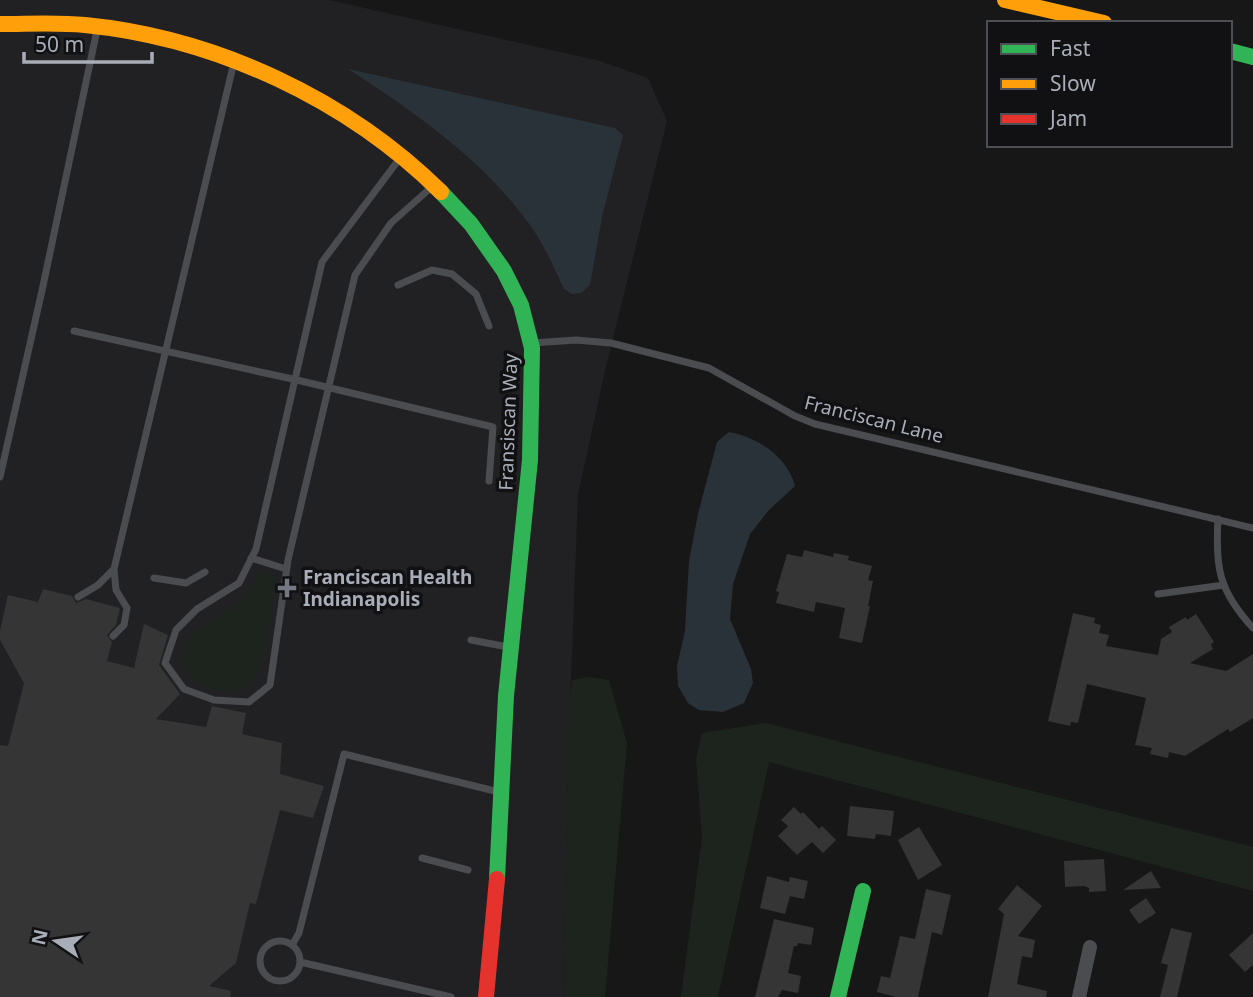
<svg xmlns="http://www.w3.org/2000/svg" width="1253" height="997" viewBox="0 0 1253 997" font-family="'Noto Sans',sans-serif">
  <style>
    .built { fill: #212123 }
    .green { fill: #1d241e }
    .water { fill: #2a3239 }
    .building { fill: #353536 }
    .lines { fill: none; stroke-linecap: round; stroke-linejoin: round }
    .lane { stroke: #4b4c50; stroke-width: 7 }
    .street { stroke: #4b4c50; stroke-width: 14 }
    .fast { stroke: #30b455; stroke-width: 16 }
    .slow { stroke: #ff9f0a; stroke-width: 16 }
    .jam { stroke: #e5322d; stroke-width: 16 }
    .poi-dot { fill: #757880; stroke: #111113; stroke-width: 2.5 }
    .labels { text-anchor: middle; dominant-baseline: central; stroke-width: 7; stroke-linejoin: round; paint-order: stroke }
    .street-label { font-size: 19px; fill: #a8adb8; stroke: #111113 }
    .poi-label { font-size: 19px; font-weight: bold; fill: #a8adb8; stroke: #111113; text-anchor: start }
  </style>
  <rect width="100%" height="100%" fill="#171717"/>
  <path class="built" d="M0 0H329L600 61 648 78 667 121 605 371 578 495 569 732 563 997H0Z"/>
  <path class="green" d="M259 573 275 576V583C270 607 266 664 251 681 233 703 180 685 184 654 188 628 215 621 233 607 243 599 253 584 259 573Z
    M589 677 609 680 627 743 605 997H563L569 706 572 680Z
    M766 723 1253 847V891L769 762 718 997H681L702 837 696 759 702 733Z"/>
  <path class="water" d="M348 69 615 128 623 135 602 217 590 285 581 293 572 294 564 289C555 270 546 249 534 231 488 163 416 113 348 69Z
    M729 432C757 437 788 457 795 486L769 510 750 534 733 584 730 619 751 669 753 683 744 703 723 712 699 710 688 703 678 686 677 666 685 631 689 561 698 514 717 442Z"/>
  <path class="building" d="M804 550 833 557 834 553 849 556 848 560 872 566 868 580 873 581 868 606H870L862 643 839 638 845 608 816 602 814 612 776 603 779 592 776 591 787 554 802 557Z
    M43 589 72 596 76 603 86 599 120 608 116 625 107 635 112 642 107 661 134 668 144 624 168 635 159 665 180 694 156 719 206 727 212 706 246 713 242 734 282 743 280 774 324 786 313 818 280 810 256 904 250 903 236 963 209 986 231 991 230 997H0V745L8 746 24 683 0 640V631L8 595 38 602Z
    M1073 613 1095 618 1094 623 1101 625 1099 633 1109 635 1106 646 1158 655 1161 639 1172 632 1169 627 1186 617 1187 620 1196 614 1214 642 1211 644 1213 649 1190 663 1226 671 1253 654V718L1230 732 1228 729 1185 756 1169 752 1168 758 1150 754 1152 748 1135 745 1146 698 1087 684 1078 723 1071 722 1070 726 1048 721Z
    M850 806 894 811 891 836 876 834 875 839 847 836Z
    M794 807 801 814 803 812 819 829 822 826 836 840 823 853 812 842 797 855 778 836 788 826 781 820Z
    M919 827 942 865 918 880 898 840Z
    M1104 859 1106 891 1089 892V888L1084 886 1065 887 1064 861Z
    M1151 871 1161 888 1123 890Z
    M767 876 789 882 790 877 808 881 804 899 790 896 785 914 760 908Z
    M1017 885 1042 906 1018 936 1035 940 1032 958 1022 956 1017 984 1047 991 1046 997H988L1004 914 998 909Z
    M926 889 951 895 942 935 932 932 918 997H896L877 992 881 976 890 978 900 936 915 939Z
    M1146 898 1156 913 1139 924 1129 910Z
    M774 919 814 928 811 945 798 943 797 946H794L788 973 801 976 798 993 782 990 778 997H755Z
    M1171 928 1192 933 1177 997H1160L1168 965 1161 963Z
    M1253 933V965L1245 972 1229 955Z"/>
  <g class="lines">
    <path class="lane" d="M400 158 322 262 256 549 239 583 197 609 176 630 165 663 184 689 214 700 249 702 270 685 288 560 355 275 391 223 434 185
      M398 285 432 270 452 274 476 294 489 326
      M74 331 297 380 493 427 489 481
      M532 343 576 340 611 343 709 368 795 416 815 424 1253 528
      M0 477 43 286 97 30
      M1218 519C1215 568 1219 591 1253 628
      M251 558 286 569
      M114 569 234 62
      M154 578 186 583 205 572
      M1158 594 1224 585
      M78 597 98 585 114 569 116 590 127 608 124 625 113 636
      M471 640 508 647
      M422 858 468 870
      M260 961a20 20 0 1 1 40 0a20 20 0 1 1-40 0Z
      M292 945 299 933 344 754 499 792
      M300 962 451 997"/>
    <path class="street" d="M1079 997 1090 947"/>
    <path class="fast" d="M1230 51 1253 57
      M441 192 471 224 504 271 521 305 532 348 530 460 506 696 497 879
      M838 997 863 891"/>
    <path class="slow" d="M1005 0 1104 23
      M0 24C28 24 57 22 85 25 217 38 348 100 441 192"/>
    <path class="jam" d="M486 997 497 879"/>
  </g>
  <path class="poi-dot" d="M283.5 577.5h7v7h7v7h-7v7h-7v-7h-7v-7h7z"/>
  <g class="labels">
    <g class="street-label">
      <text transform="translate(874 419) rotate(14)">Franciscan Lane</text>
      <text transform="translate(508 422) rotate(-88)">Fransiscan Way</text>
    </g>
    <g class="poi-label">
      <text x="303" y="577">Franciscan Health<tspan x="303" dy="22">Indianapolis</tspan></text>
    </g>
  </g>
  <rect x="987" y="21" width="245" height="126" fill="#111113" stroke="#4d4f55" stroke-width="2"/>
  <rect x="1001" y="44" width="35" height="10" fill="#30b455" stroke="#4d4f55" stroke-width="2"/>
  <text x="1050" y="56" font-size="21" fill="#a8adb8">Fast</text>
  <rect x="1001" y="79" width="35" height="10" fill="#ff9f0a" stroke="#4d4f55" stroke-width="2"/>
  <text x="1050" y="91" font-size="21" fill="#a8adb8">Slow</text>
  <rect x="1001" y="114" width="35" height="10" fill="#e5322d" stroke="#4d4f55" stroke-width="2"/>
  <text x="1050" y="126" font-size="21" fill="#a8adb8">Jam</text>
  <g transform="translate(56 941) rotate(283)" stroke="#111113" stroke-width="5" paint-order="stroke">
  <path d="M0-5L12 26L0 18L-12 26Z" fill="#a8adb8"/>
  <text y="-10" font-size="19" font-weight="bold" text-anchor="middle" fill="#a8adb8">N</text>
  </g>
  <path d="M24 52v10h128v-10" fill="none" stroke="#a8adb8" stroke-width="3.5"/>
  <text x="35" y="52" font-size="21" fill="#a8adb8" stroke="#111113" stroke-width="5" paint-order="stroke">50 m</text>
</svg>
